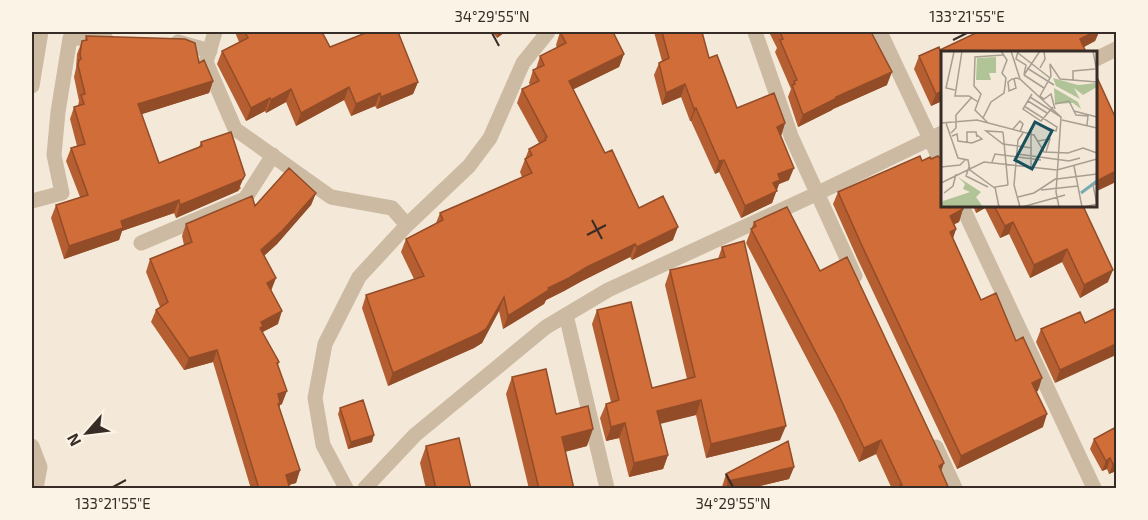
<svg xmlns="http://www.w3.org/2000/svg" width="1148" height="520" viewBox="0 0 1148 520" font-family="'Exo 2',sans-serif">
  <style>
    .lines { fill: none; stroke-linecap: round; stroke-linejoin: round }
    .minor { stroke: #cdbaa3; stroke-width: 15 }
    .wall { fill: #b45e31 }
    .shaded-wall { fill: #924c28 }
    .building { fill: #d16d39; stroke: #924c28; stroke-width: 1.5 }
    .ticks { fill: none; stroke: #372d26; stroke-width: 2 }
    .inset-river { fill: none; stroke: #75abb3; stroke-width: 3 }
    .inset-road { fill: none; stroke: #a89e91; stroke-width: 1.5 }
    .view { fill: #18515c; fill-opacity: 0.15; stroke: #18515c; stroke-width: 3 }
    .inset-edge { fill: none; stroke: #372d26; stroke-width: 3 }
    .neatline { fill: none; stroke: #372d26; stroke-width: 2 }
    .ticks-label { font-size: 15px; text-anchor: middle; fill: #372d26 }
  </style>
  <rect width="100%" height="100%" fill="#f4e9d8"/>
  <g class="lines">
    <path class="minor" d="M215 32 206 62 235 129 331 197 392 208 407 225
      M755 32 791 136 855 276
      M880 32 942 164
      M178 42 210 51
      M1096 59 1116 49
      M32 86 41 32
      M32 201 62 193 54 155 58 112 70 38 106 39
      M962 206 1094 488
      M141 243 245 199 273 155
      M566 315 607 488
      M32 446 40 467 36 488
      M936 447 955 488
      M346 488 323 445 315 398 325 344 359 277 407 225 469 166 490 138 523 63 548 32
      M365 488 415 435 546 327 608 290 816 194 942 133"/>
  </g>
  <path class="wall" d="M235 32H322L330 47 418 82 413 94 377 109 375 106 351 116 344 100 296 126 286 102 266 113 265 111 246 121 217 64 222 51 239 42Z
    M492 32H505L497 38Z
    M560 32 624 54 619 67 573 89 605 153 639 208 673 240 632 260 630 257 582 281 564 291 546 300 544 304 503 329 499 311 482 343 474 348 388 386 362 308 366 295 414 279 401 252 406 239 436 223 440 213 522 177 520 172 529 149 539 143 517 103 522 89 530 85 529 83 533 70 536 69 540 56 557 48 556 45Z
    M654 32H702L709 58 737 108 785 123 781 136 789 180 779 184 772 203 741 218 719 172 715 174 691 121H690L681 97 662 105 654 75 659 63 662 61Z
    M769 32H871L887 85 833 109 832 110 798 127 788 97 791 89 775 52 777 48Z
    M978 32H1099L1095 41 1083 47 942 52V101L931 106 914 69 919 56 940 50Z
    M86 36 199 63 213 81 209 93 141 114 159 163 199 147 201 142 241 188 238 191 176 218 174 213 122 231 119 240 64 259 51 218 56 205 80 197 66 161 71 148 77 146 70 119 74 107 78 106 79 101 74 77 76 68 77 54 82 41H85Z
    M931 159 942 160V206L963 209 959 222 954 224 956 229 953 238 981 300 1038 391H1036L1043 427 957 469 858 260 833 204 838 192 922 161Z
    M316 193 311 205 277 244 264 256 278 324 262 332 279 362 278 365 282 404 280 405 279 407 300 470 296 483 289 485 290 489H251L213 362 184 370 151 322 156 310 160 307 146 272 150 259 184 245 182 236 186 224 255 206Z
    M973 206H1083L1108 282 1080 298 1062 262 1030 278 1009 234 1000 238 985 208 976 213Z
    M754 222 820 271 941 472 949 489H892L876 454 859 462 836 414 746 243Z
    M722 247 780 440 706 458 696 415 660 423 668 455 663 469 629 477 619 438 606 441 600 418 606 404 611 402 592 324 597 310 652 388 687 379 665 285 670 270 718 259Z
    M1085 323 1055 383 1036 342 1041 329Z
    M512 377 556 414 587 446 565 452 574 489H529L506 394Z
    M340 408 372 442 348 449 338 414Z
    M1116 427V471L1109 474 1107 469 1102 471 1090 449 1094 439Z
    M426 446 471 489H426L420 463Z
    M794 467 789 479 747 489H722V487L726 474Z"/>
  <path class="shaded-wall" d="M145 32H188L187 33Z
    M499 32H505L497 38Z
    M1094 32H1099L1095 41 1075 52 1080 39Z
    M624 54 619 67 564 94 569 81Z
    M892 72 887 85 833 109 832 110 798 127 803 115 836 97Z
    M213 81 209 93 133 117 138 104Z
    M418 82 413 94 377 109 381 97Z
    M685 84 681 97 662 105 666 93Z
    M349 87 344 100 296 126 301 113Z
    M291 89 286 102 266 113 271 100Z
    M942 91V101L931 106 936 94Z
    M380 93 375 106 351 116 356 104Z
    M270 98 265 111 246 121 251 108Z
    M696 108 691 121H690L694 109Z
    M785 123 781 136 777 127Z
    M724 160 719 172 715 174 719 161Z
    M794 168 789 180 779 184 772 203 741 218 745 206 773 183 778 174Z
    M1116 171V182L1095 192V182Z
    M245 175 238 191 176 218 180 205Z
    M316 193 311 205 277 244 256 263 261 250Z
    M179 200 174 213 122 231 119 240 64 259 69 246 121 221Z
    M978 206H986L985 208 976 213Z
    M963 209 959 222 945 229 950 216Z
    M1013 222 1009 234 1000 238 1005 226Z
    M678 227 673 240 632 260 637 247Z
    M956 229 952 241 950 232Z
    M635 244 630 257 582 281 564 291 546 300 544 304 503 329 508 316 548 288 587 267Z
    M1067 249 1062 262 1030 278 1034 265Z
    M1113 270 1108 282 1080 298 1084 285Z
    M276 278 271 291 267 283Z
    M504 297 499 311 482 343 474 348 388 386 393 373Z
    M282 311 278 324 261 333 259 339 261 322Z
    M1116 344V355L1055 383 1060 370Z
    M217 350 213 362 184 370 189 358Z
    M1042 378 1038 391 1027 395 1032 383Z
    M287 391 282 404 280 405 276 416 278 394Z
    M701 400 696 415 652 426 657 411Z
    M1047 414 1043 427 957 469 961 456Z
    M625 423 619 438 606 441 611 427Z
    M786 426 780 440 706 458 711 444Z
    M593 429 587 446 556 454 562 437Z
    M374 435 372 442 348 449 351 442Z
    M881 440 876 454 859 462 864 448Z
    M668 455 663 469 629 477 634 463Z
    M1110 458 1107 469 1102 471 1106 461Z
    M1116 462V471L1109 474 1113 464Z
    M944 463 939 477V466Z
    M794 467 789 479 747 489H726L728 481Z
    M300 470 296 483 281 487 286 475Z"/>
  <path class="building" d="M245 32H322L330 47 368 32H398L418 82 381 97 380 93 356 104 349 87 301 113 291 89 271 100 270 98 251 108 222 51 248 38Z
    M560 32H613L624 54 569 81 605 153 612 150 639 208 663 196 678 227 637 247 635 244 587 267 569 278 548 288 549 290 508 316 504 297 486 329 478 334 393 373 366 295 424 276 406 239 443 220 440 213 532 173 525 159 532 155 529 149 546 140 545 138 547 137 522 89 539 81 533 70 544 65 540 56 566 43Z
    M662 32H702L709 58 717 55 737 108 774 93 785 123 777 127 794 168 778 174 780 180 773 183 777 191 745 206 724 160 719 161 696 108 694 109 685 84 666 93 659 63 669 58Z
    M780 32H871L892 72 836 97 837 98 803 115 792 85 795 84 794 81 797 80 780 40 783 39Z
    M978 32H1094L1080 39 1086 52H942V91L936 94 919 56 939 47 940 50Z
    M86 36 185 39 195 43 199 63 204 60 213 81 138 104 159 163 202 146 201 142 231 132 245 175 243 179 180 205 179 200 121 221 123 228 69 246 56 205 88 195 71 148 85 144 74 107 84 104 81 95 85 94 78 65 79 60 81 59 80 54 82 41 87 40Z
    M1095 73 1116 119V171L1095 182Z
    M920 156 922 161 930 157 931 159 938 156 942 160V206H961L963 209 950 216 956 229 950 232 981 300 996 293 1016 341 1023 337 1042 378 1032 383 1047 414 961 456 863 248 838 192Z
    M289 168 316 193 282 231 261 250 276 278 267 283 282 311 261 322 263 326 260 328 279 362 277 363 287 391 278 394 280 403 278 404 300 470 286 475 290 489H259L217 350 189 358 156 310 168 302 150 259 192 242 186 224 252 196 255 206Z
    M994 206H1083L1113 270 1084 285 1067 249 1034 265 1013 222 1005 226Z
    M787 207 820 271 847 257 944 463 939 466 949 489H902L900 485H902L881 440 864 448 841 400 751 229 756 226 754 222Z
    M744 241 786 426 711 444 701 400 657 411 668 455 634 463 625 423 611 427 606 404 619 400 597 310 631 302 652 388 695 377 670 270 725 257 722 247Z
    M1116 308V344L1060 370 1041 329 1080 312 1085 323Z
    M546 369 556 414 588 406 593 429 562 437 574 489H539L512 377Z
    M363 400 374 435 351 442 340 408Z
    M1116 427V462L1113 464 1110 458 1106 461 1094 439Z
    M459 438 471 489H436L426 446Z
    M788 441 794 467 728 481 726 474Z"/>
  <path class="ticks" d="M492 33 499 46M953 40 967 33M592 220 602 239M587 235 606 225M726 474 733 487M113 487 126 480"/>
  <g transform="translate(941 51)">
    <rect width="156" height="156" fill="#f4e9d8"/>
    <path d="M112 27 137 34 156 32V36L142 44 133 37 139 48 115 35ZM113 37 137 51 140 58 132 52 114 53ZM17 126 40 141 35 146 42 156H0L2 150 29 141 22 138 24 133Z" fill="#b0c497"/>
    <path d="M55 6V22H48L50 29H35L36 7Z" fill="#b0c497"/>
    <path class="inset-river" d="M140 142 156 130"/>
    <path class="inset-road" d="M21 0 14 45H28L37 51M70 0 79 28 120 66 115 141 118 156M77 0 75 8 85 14 83 24 99 0M152 0 156 21M13 1 5 37 14 39M77 2 109 27M86 17 113 34M99 17 104 8 103 0M83 24 103 37M73 28 75 37 68 40 67 31 71 28H73L75 27 79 28M132 29V20L154 18M91 43 82 58 100 70 112 56M89 46 120 66M87 50 106 62M114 53 128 50 135 64 147 65 146 74M83 55 116 76 115 80 98 74M114 58 110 43 103 48 99 45 110 25 109 13 119 28 156 31M133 60 156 66M42 67 50 51 63 42 65 27 61 22 66 9 60 0M121 69 156 77M0 72 36 69 93 84 103 101 127 102 142 97 156 102M5 72 17 107 27 109 29 119 55 138M47 72 34 59 40 43 33 35 34 6 62 4M90 77V117M72 78 79 70 82 73 79 81M62 81 45 80 62 93 91 97M62 81 67 134M10 82 15 77V64L31 46M11 85 16 83 17 90 31 92 41 88 36 84M97 90 109 88 105 101M26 92V81H35L36 86M76 103 128 110 139 107M51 111 54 103 100 109M133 115 141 156M0 116 19 114 24 109M28 116 25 125 47 136M116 128 156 123M0 132 43 111 116 119 156 108M100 139 137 135M3 142 12 135 15 123M77 146 93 142 116 127M58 156 54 136 67 134M79 156 73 134 77 89 82 82M81 156 124 144M143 156 156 153 152 134 156 133"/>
    <path class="view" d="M94 71 111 80 91 118 74 109Z"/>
    <rect width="156" height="156" class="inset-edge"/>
  </g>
  <rect width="1148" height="520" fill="none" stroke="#fbf3e5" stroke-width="66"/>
  <g transform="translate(87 433) rotate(242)" stroke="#fbf3e5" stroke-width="4.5" paint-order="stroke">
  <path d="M0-4.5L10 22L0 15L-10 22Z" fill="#372d26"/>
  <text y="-9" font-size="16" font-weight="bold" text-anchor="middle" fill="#372d26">N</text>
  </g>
  <rect x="33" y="33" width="1082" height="454" class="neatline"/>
  <g class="ticks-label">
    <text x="492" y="22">34°29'55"N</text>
    <text x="967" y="22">133°21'55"E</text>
    <text x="113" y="509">133°21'55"E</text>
    <text x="733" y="509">34°29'55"N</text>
  </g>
</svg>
